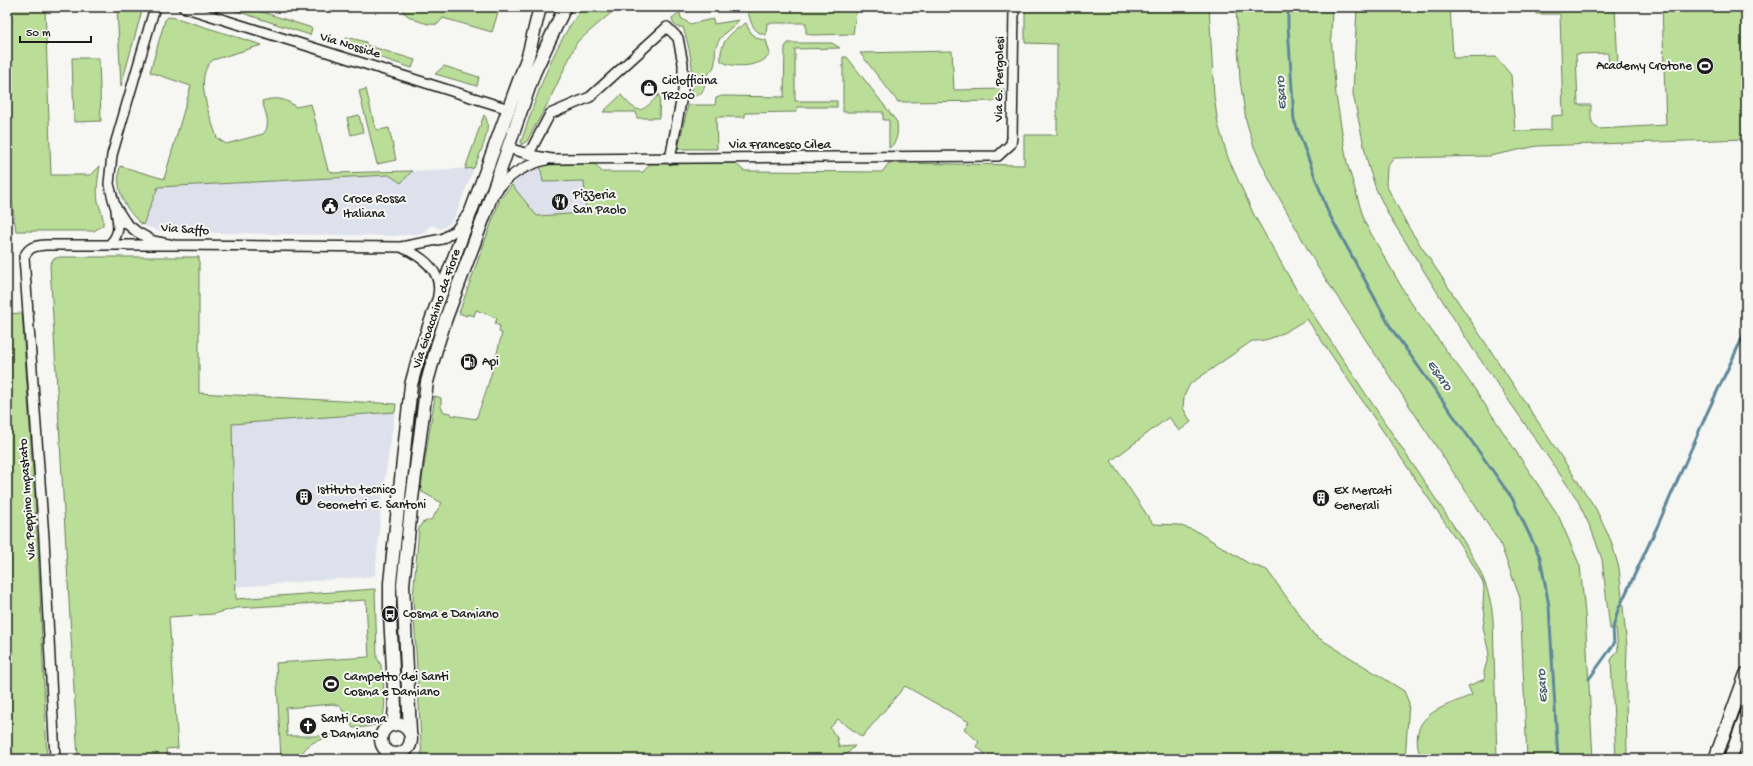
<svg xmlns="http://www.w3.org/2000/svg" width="1753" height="766" viewBox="0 0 1753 766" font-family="'Gochi Hand',sans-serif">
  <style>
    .built { fill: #dee1ec }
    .green { fill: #bade98; stroke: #6b7d5a }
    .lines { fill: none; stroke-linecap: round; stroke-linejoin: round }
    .stream { stroke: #5e8899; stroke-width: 3 }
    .minor-casing { stroke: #1c1c1c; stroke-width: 12 }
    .tertiary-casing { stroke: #1c1c1c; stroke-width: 15 }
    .minor { stroke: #f6f6f2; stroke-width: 9 }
    .tertiary { stroke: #f6f6f2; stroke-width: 12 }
    .labels { text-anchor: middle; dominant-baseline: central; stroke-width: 4; stroke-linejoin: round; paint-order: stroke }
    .street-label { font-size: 13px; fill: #1c1c1c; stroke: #f6f6f2 }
    .poi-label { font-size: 13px; fill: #1c1c1c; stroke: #f6f6f2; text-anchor: start }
    .water-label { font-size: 14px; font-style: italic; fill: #425b65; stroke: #f6f6f2 }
  </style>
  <rect width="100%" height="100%" fill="#f6f6f2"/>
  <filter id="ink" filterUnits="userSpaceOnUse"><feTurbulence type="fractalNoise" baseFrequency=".025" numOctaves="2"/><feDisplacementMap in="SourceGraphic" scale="8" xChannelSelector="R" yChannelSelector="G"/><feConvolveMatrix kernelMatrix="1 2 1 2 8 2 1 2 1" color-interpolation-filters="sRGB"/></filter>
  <g filter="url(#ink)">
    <path class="built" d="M540 165 543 182 584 181 591 249 537 216 512 185 524 172Z
      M474 168 455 216 450 223 441 229 432 225 425 230 427 233 391 236 170 232 159 231 143 225 158 187 389 175 401 183 412 171Z
      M395 412 382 498 375 576 235 587 232 424Z"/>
    <path class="green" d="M7 7H45L51 175H91L100 166C98 178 96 189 98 201 100 210 104 216 103 225L94 231H16L9 182H7Z
      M117 7H143L121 86Z
      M230 7H247L312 28 310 35 230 9Z
      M403 7H492L499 9 492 32 443 18 438 24C429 26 408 19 403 11Z
      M583 7H618L577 42 549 101 527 141 521 145V142C538 93 551 49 583 7Z
      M746 7H857L853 34 811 35 806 33V23H767L766 35C751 32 751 20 746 7Z
      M1025 7H1209L1214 96 1218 124 1228 158 1254 215 1296 289 1461 537C1478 565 1490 586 1493 619L1497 759H1421C1406 715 1439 709 1472 695L1468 686 1485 679 1484 672 1489 654 1483 627 1485 614 1483 605 1484 588 1483 582 1469 558 1307 319C1289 329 1273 342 1252 341L1190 384 1184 396 1183 408 1191 422 1179 431 1169 417 1111 461 1153 524 1178 525 1196 531 1248 563 1267 570 1314 635 1404 691 1409 703 1405 759H985L988 756 976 746 979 742 964 729 969 722 905 686 862 737 838 719 830 728 837 738 839 747 855 746 842 759H422L413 598 419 528 422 523 432 519 442 503 422 492 421 486 435 396 441 398V407L444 412 451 413V415L476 419C487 391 495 362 502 333L499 332 500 326 495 324 497 318 476 310 474 316 468 314 467 316 459 313 500 199 512 185 537 216 586 213 584 181 543 182 540 165 595 164 602 172H643L650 164 735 163 744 171 882 172 889 163 1024 165V135H1057V44L1025 43Z
      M1236 7H1332L1331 37 1336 95 1347 163 1365 223 1409 300 1474 388 1558 515 1580 566 1585 613 1593 759H1527L1520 598 1500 543 1317 266 1270 181 1254 147 1246 120 1240 80Z
      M1357 7H1450L1453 58 1496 57 1511 75 1515 131 1551 130V116L1563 115 1560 14H1536V7H1615L1618 65 1609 66 1608 53 1576 54 1578 105H1591C1591 114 1589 125 1599 129L1666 125 1662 7H1746V139L1537 146 1490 156 1394 158 1387 167 1386 185 1409 228 1596 509 1611 541 1619 568 1627 647 1626 681 1627 759H1616L1611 660 1618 650 1616 628 1610 629 1602 559 1592 531 1577 499 1473 349 1388 214 1376 189 1368 165 1353 94Z
      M680 12 681 18 690 24 713 19 714 24 739 20C734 27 724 31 718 42 713 51 717 59 714 66 714 69 710 71 709 73 702 86 708 95 690 97 696 73 690 50 683 27 676 28 673 25 672 18Z
      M168 17 176 18 262 45 213 60C192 76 211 118 217 138L226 144 263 134C272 125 265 112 262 101 275 97 285 98 296 107L311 104 328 170 334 173 412 171 401 183 389 175 158 187 143 225C124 210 115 189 120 166L164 179 191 86 150 72 165 20Z
      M746 23C750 33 755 40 766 40L770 54C762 67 733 69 721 61 719 42 731 32 746 23Z
      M347 37 366 42V45L415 60 412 68 345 46Z
      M788 43H832L840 48 795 49V101H837V107H797L796 112 745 113V117H716L717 149H678L688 105H715L716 98 722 96 784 97 785 47Z
      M952 51 954 90 1004 89V101L898 102 860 53Z
      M843 57H847L897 122C898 132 898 142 889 148V120H883V112H843Z
      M72 58H99L101 121 74 122Z
      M444 66 479 77 477 86 435 74Z
      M366 89 375 128 379 130 389 128 396 160 377 164 359 91Z
      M660 94 659 118H637L636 112H603L621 95C640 117 641 112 660 94Z
      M359 115 363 132 351 135 347 118Z
      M484 115C494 126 479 155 474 168L465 169Z
      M60 257H199V393L396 404 395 412 232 424 236 599 375 589 377 658 381 665C382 677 389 713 380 721 374 728 361 727 353 728L340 706 333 704 286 708 287 736H318L350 733V736C330 737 308 737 299 759H281L276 663 369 657 366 600 236 608 214 614 169 617 178 748 166 749 167 759H78L50 265 53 259Z
      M22 313 38 546 47 759H7V314Z"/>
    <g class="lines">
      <path class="stream" d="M1288 7V26L1294 120 1328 212 1391 328 1512 498 1540 557 1549 606 1558 759
        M1589 679 1614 644 1613 628 1618 610 1657 527 1707 413 1746 330"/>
      <defs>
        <path id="minor" d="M155 7 112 155 109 184 115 206 126 223 137 232 153 241 174 245 401 247 442 239 456 230 466 216
          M183 7 509 109
          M508 148 535 156 552 159 998 156 1011 144 1012 137 1014 7
          M527 154 532 148 550 114 590 97 667 27 678 38 683 64V91L670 159
          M495 193C508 175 524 165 546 160
          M110 244C121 233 118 224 116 211
          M401 247C421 256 443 270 438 295
          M55 759 44 538 24 257C29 247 34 246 45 245H174"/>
        <path id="tertiary" d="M381 739a15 15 0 1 1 30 0a15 15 0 1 1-30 0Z
          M393 725 395 707 390 614V583L411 385 420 352 434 312 528 56 540 7
          M410 732 403 585 412 499 427 382 437 346 446 318 485 214 534 73 565 7
          M1715 759 1746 674
          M1730 759 1746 715"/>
      </defs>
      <use href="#minor" class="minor-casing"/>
      <use href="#tertiary" class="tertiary-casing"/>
      <use href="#minor" class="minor"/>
      <use href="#tertiary" class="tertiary"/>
    </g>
  </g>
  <defs>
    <symbol id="stadium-disc" viewBox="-11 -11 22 22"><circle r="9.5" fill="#1c1c1c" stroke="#f6f6f2"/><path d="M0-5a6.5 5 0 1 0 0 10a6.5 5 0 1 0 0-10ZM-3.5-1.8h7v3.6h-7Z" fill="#fff"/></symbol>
    <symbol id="shop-disc" viewBox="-11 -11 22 22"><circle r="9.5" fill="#1c1c1c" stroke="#f6f6f2"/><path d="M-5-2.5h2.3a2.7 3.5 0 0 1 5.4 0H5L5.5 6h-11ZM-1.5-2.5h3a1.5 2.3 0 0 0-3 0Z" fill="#fff"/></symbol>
    <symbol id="restaurant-disc" viewBox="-11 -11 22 22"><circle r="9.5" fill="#1c1c1c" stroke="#f6f6f2"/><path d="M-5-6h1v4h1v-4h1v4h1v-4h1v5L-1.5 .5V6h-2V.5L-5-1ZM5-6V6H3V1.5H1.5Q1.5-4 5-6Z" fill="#fff"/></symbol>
    <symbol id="civic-disc" viewBox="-11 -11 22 22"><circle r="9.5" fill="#1c1c1c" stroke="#f6f6f2"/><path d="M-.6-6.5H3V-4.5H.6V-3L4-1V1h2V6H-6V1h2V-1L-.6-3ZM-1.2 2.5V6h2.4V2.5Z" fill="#fff"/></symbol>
    <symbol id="fuel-disc" viewBox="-11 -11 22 22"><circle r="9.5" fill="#1c1c1c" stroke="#f6f6f2"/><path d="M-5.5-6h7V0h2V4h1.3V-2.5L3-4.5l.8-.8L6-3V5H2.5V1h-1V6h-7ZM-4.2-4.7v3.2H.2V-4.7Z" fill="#fff"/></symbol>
    <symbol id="building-disc" viewBox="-11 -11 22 22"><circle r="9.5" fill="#1c1c1c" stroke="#f6f6f2"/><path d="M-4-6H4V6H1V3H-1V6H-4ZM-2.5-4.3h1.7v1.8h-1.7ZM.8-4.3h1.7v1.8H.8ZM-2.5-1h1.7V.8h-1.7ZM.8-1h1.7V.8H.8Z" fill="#fff"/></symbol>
    <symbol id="bus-disc" viewBox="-11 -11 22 22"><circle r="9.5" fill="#1c1c1c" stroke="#f6f6f2"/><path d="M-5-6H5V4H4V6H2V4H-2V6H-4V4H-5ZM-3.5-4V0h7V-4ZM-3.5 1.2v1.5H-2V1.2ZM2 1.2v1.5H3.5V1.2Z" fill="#fff"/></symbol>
    <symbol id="church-disc" viewBox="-11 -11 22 22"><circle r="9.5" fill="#1c1c1c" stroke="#f6f6f2"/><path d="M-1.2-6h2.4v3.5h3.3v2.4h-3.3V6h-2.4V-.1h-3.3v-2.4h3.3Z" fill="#fff"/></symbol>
  </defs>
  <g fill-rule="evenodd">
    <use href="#stadium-disc" x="1695" y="56" width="20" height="20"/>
    <use href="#shop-disc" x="639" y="78" width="20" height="20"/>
    <use href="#restaurant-disc" x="550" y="192" width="20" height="20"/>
    <use href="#civic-disc" x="320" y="196" width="20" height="20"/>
    <use href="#fuel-disc" x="459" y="352" width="20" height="20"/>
    <use href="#building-disc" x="294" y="487" width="20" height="20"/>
    <use href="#building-disc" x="1311" y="488" width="20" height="20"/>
    <use href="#bus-disc" x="380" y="604" width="20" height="20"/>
    <use href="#stadium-disc" x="321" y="674" width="20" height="20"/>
    <use href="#church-disc" x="298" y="716" width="20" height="20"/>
  </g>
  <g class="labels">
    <g class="street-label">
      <text transform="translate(350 46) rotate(17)">Via Nosside</text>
      <text transform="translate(1000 79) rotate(-89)">Via G. Pergolesi</text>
      <text x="780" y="145">Via Francesco Cilea</text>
      <text transform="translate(185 230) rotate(4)">Via Saffo</text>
      <text transform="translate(437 309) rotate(-71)">Via Gioacchino da Fiore</text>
      <text transform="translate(28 499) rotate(-94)">Via Peppino Impastato</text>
    </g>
    <g class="poi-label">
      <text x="1692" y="66" text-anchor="end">Academy Crotone</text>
      <text x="662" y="81">Ciclofficina<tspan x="662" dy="15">TR200</tspan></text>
      <text x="573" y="195">Pizzeria<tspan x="573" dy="15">San Paolo</tspan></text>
      <text x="343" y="199">Croce Rossa<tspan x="343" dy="15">Italiana</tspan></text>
      <text x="482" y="362">Api</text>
      <text x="317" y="490">Istituto tecnico<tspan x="317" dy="15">Geometri E. Santoni</tspan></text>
      <text x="1334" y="491">Ex Mercati<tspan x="1334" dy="15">Generali</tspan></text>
      <text x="403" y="614">Cosma e Damiano</text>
      <text x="344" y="677">Campetto dei Santi<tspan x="344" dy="15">Cosma e Damiano</tspan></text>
      <text x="321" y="719">Santi Cosma<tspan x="321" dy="15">e Damiano</tspan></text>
    </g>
    <g class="water-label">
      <text transform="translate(1282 93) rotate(-93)">Esaro</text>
      <text transform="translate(1439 376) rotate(55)">Esaro</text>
      <text transform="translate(1543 686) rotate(-93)">Esaro</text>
    </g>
  </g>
  <rect width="1753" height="766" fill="none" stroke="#f6f6f2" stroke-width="24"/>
  <rect x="12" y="12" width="1729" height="742" fill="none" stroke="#1c1c1c" stroke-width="1.5" filter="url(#ink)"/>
  <path d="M20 36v6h71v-6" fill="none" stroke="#1c1c1c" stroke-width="2"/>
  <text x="26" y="36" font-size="12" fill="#1c1c1c" stroke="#f6f6f2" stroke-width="3" paint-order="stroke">50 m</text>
</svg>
